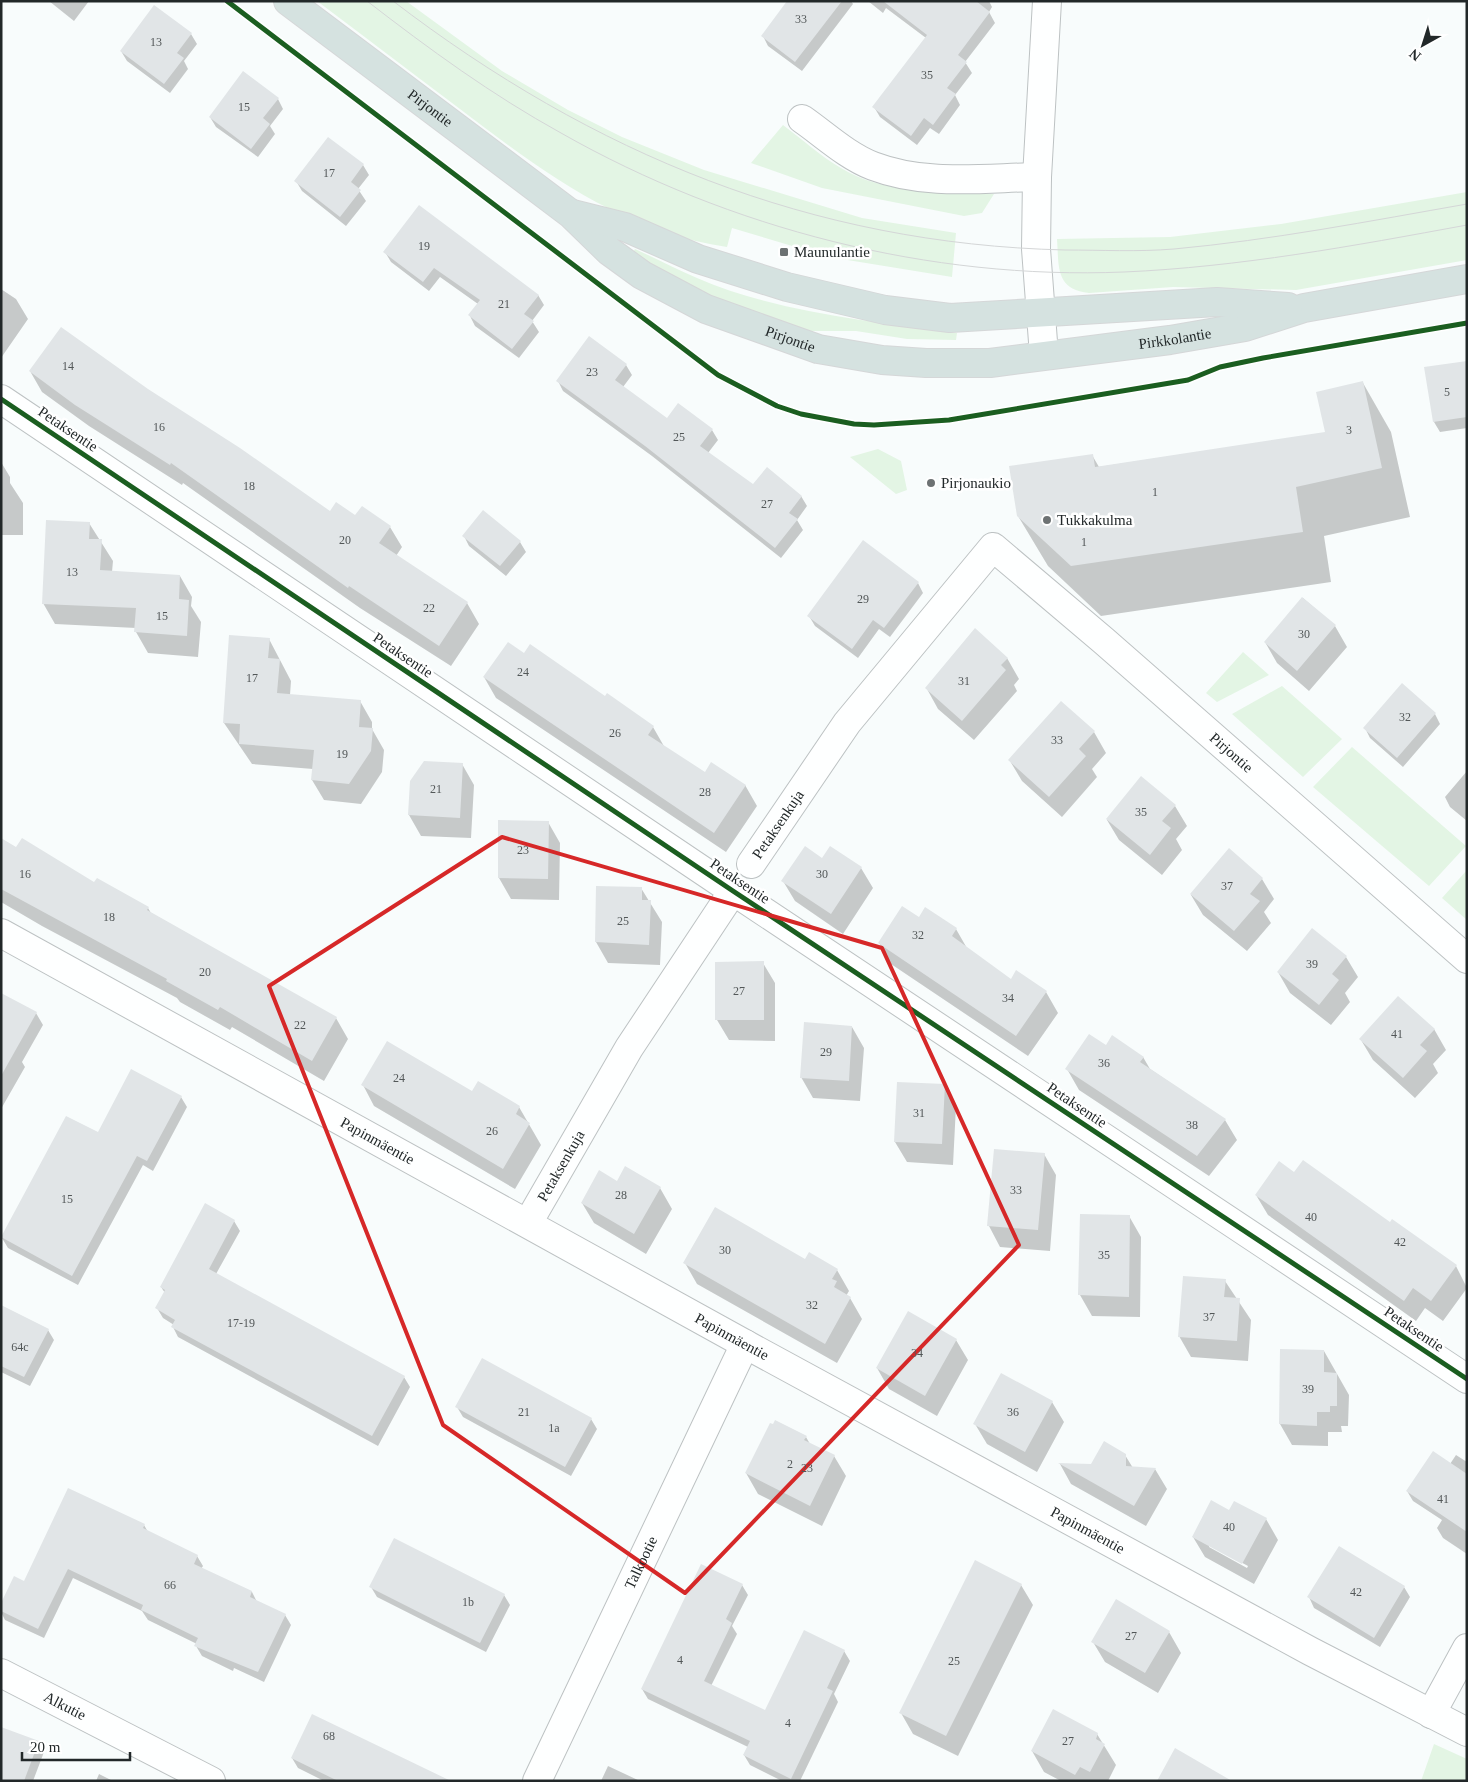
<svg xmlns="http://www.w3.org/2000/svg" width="1468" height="1782" viewBox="0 0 1468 1782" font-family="'Times New Roman',serif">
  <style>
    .green { fill: #e3f5e4 }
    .shadow { fill: #0003; fill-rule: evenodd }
    .building { fill: #e1e5e7 }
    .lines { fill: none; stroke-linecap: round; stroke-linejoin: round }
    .minor-casing { stroke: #bdc2c3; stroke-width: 30 }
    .major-casing { stroke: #d5d7d8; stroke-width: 30 }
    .minor { stroke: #feffff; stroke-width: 28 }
    .major { stroke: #d5e2e0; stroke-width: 28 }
    .tram { stroke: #d4d6d7; stroke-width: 1 }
    .cycleway-casing { stroke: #fff; stroke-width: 8 }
    .cycleway { stroke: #1b5e20; stroke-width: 5 }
    .marked { fill: none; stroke: #d62828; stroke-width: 4; stroke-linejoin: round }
    .poi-dot { fill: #6d7273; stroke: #fff; stroke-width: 2 }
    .labels { text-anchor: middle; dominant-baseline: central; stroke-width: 5; stroke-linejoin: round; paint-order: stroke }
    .number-label { font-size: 12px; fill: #525758 }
    .street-label { font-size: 15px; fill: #222829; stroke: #fff }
    .poi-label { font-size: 15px; fill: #222829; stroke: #fff; text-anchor: start }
  </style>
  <rect width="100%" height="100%" fill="#f8fcfc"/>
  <path class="green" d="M317 1H406L502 71 568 110 622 137 704 170 862 218 956 233 952 277 829 257 732 228 727 247C621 231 543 172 460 109 412 73 365 37 317 1Z
    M783 125C802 139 820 156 841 168 882 194 946 192 994 194L982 213 964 216 822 188 751 163Z
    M1467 192V260L1296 290 1173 287 1089 293C1055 289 1059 267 1057 239L1170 237 1281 224Z
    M635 249C655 258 676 269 697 278 778 313 870 321 957 333L956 340 907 339 856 331H805L745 313 630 257Z
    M878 449 901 461 907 490 896 494 850 457Z
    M1243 652 1269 675 1217 702 1206 693Z
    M1282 686 1342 739 1303 777 1232 714Z
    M1352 747 1466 846 1429 886 1313 787Z
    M1467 870V920L1442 898Z
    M1434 1744 1467 1759V1781H1421Z"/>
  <path class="shadow" d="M49 1H89L74 21Z
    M789 1H851L853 4 802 71 768 46 763 36Z
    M868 1H989L992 7 989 12 995 23 965 62 972 73 955 95 960 105 939 134 930 128 917 145 880 117 874 107 926 38 886 8 883 13Z
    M191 34 197 44 184 61 188 69 170 93 127 61 121 51Z
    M278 99 283 109 270 126 275 134 258 157 216 127 210 117Z
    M363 165 369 175 358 189 366 201 346 226 302 191 296 181Z
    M385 252 538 295 544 305 532 321 539 332 519 358 475 326 470 316 478 304 440 277 429 291 391 262Z
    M1 289 16 299 28 319 1 358Z
    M1466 362 1467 428 1440 432 1434 422Z
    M626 365 632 375 623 387 667 419 712 430 718 440 708 453 754 486 801 496 807 506 797 520 803 530 781 558 652 456 563 391 558 381Z
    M30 371 147 390 330 512 390 527 402 547 396 556 467 603 479 624 451 666 360 608 183 483 182 485 89 426 42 392Z
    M1363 383 1391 432 1410 517 1324 536 1331 582 1101 616 1048 566 1018 516 1092 455 1099 467 1326 433Z
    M1 462 10 477V483L23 503V535H1Z
    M89 523 113 561 112 572 180 576 192 597 191 606 201 622 198 657 148 653 136 632V628L55 624 43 603Z
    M464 536 520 542 526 552 506 576 469 546Z
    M918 583 923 593 890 637 879 629 858 658 815 626 809 616Z
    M1303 598 1335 626 1347 647 1309 691 1277 663 1265 642Z
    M269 639 291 681 290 695 360 701 372 722V729L384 750 382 772 361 804 324 800 312 780 313 769 252 764 224 723Z
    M524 654 606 698 653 727 665 748 705 774 745 785 757 806 726 852 496 698 484 677Z
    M1007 658 1019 679 1014 685 1017 691 974 740 938 709 927 689Z
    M1435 714 1440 724 1403 767 1370 738 1365 728Z
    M1094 732 1106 753 1092 769 1097 777 1062 817 1022 781 1010 761Z
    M462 764 474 785 471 838 421 836 409 815Z
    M1467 771V821L1450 807 1445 797Z
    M1175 806 1187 826 1176 839 1182 850 1162 875 1119 840 1107 820Z
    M499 821 548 822 560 843 559 900 511 899 499 878Z
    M1 840 17 849 148 908 151 913 336 1018 348 1039 324 1081 232 1027 230 1030 180 1002 177 998 42 926 1 902Z
    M822 860 861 868 873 888 843 934 795 901 783 881Z
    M1262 879 1274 899 1264 912 1271 923 1247 951 1203 915 1191 895Z
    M598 887 641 888 662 922 660 965 608 963 596 942Z
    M926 909 956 929 968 950 1011 980 1046 992 1058 1013 1028 1056 891 964 879 943 919 919Z
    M1346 957 1358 977 1345 993 1350 1002 1331 1025 1290 993 1278 972Z
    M763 963 775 983V1041L729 1040 717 1020Z
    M1 994 36 1013 43 1025 22 1062 25 1067 1 1109Z
    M852 1027 864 1048 860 1101 813 1098 801 1077Z
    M1434 1029 1446 1050 1433 1064 1438 1073 1415 1098 1373 1060 1361 1040Z
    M1106 1046 1143 1057 1150 1069 1225 1120 1237 1140 1209 1176 1079 1090 1067 1069Z
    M363 1085 473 1092 519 1107 541 1145 515 1189 374 1106Z
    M944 1085 956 1106 953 1165 907 1162 895 1142Z
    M181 1097 187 1107 153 1171 143 1165 78 1285 8 1248 2 1238 98 1134Z
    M1044 1154 1056 1175 1050 1251 1000 1247 989 1226Z
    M1294 1174 1390 1224 1456 1266 1467 1288 1443 1321 1425 1308 1416 1321 1268 1215 1256 1195Z
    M617 1183 660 1188 672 1209 646 1254 594 1223 582 1203Z
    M1081 1215 1129 1216 1141 1237 1140 1317 1092 1316 1080 1295Z
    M234 1221 240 1231 216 1274 404 1377 410 1387 378 1446 178 1337 173 1327 174 1325 163 1318 157 1308 165 1293 161 1287Z
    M806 1260 837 1270 849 1291 846 1296 850 1298 862 1319 837 1363 697 1284 685 1263Z
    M1225 1281 1251 1320 1248 1361 1191 1357 1179 1336Z
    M1 1306 48 1330 54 1340 30 1386 1 1372Z
    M956 1340 968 1360 937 1416 889 1389 877 1368Z
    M1282 1350 1324 1351 1349 1395 1348 1426H1341L1342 1432H1328V1446L1292 1445 1280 1424Z
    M1052 1402 1064 1422 1037 1472 987 1444 975 1424Z
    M457 1407 591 1419 597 1429 571 1476 463 1417Z
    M806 1437 810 1444 834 1456 846 1476 822 1526 758 1494 746 1473Z
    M1125 1455 1133 1468 1155 1469 1167 1489 1146 1526 1071 1484 1060 1464 1092 1466Z
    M1456 1455 1467 1462V1554L1443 1538 1437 1528 1442 1520 1413 1501 1407 1491 1450 1464Z
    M1229 1512 1266 1519 1278 1540 1254 1584 1205 1557 1193 1537ZM1209 1545 1248 1566 1247 1568 1209 1547Z
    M144 1525 148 1532 197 1556 203 1566 201 1569 252 1592 257 1602 285 1615 291 1625 264 1682 234 1668 233 1671 202 1656 196 1646 197 1644 148 1620 142 1611 73 1578 44 1638 5 1620 1 1612V1606L25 1583Z
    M1339 1547 1404 1587 1410 1597 1380 1647 1314 1608 1309 1597Z
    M742 1585 748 1595 732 1626 737 1634 711 1686 765 1712 844 1651 850 1661 834 1694 838 1702 800 1781H782L750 1765 744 1755 748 1747 648 1699 642 1689Z
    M1021 1585 1033 1605 958 1756 913 1734 901 1713Z
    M371 1587 504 1595 510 1605 486 1652 377 1597Z
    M1169 1632 1181 1653 1158 1693 1105 1662 1093 1642Z
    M1097 1734 1116 1765 1108 1781H1061L1044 1772 1032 1751Z
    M38 1742 44 1752 33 1781H1Z
    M292 1758 430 1781H324L298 1768Z
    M608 1766 640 1781H601Z
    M99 1774 113 1781H96Z"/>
  <path class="building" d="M787 1H842L795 62 761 36Z
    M883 1H976L990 12 958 55 967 62 947 88 956 94 933 125 924 118 911 136 872 107 927 35Z
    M154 5 192 33 177 53 184 58 164 84 120 51Z
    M243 71 279 98 263 118 270 124 251 149 209 117Z
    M328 137 364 164 351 182 361 190 340 217 294 181Z
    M419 205 539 295 524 314 534 321 512 349 468 315 480 300 434 268 423 282 383 252Z
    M61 327 148 389 240 448 330 511 336 502 355 515 362 506 391 526 379 543 468 602 439 646 349 586 348 588 171 463 170 465 75 405 29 371Z
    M589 336 627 364 615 380 667 418 678 403 713 429 700 446 753 484 767 467 802 496 789 513 798 519 775 548 645 446 556 381Z
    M1467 361V417L1433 422 1424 367Z
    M1363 381 1382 468 1296 487 1303 532 1071 566 1017 516 1009 466 1093 454 1095 467 1325 432 1316 392Z
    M483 510 521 541 500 566 462 536Z
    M46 520 90 522 89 539H102L100 570 180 575 179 599 189 600 187 636 134 632 136 608 42 604Z
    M863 540 919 582 884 628 873 620 852 649 807 616Z
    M1302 597 1336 625 1297 671 1264 642Z
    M975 628 1008 658 1001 665 1006 670 962 721 925 688Z
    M229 635 270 638 268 658 280 659 277 693 361 700 359 727 373 728 371 751 349 784 311 780 314 750 239 744 240 724 223 723Z
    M508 642 524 653 530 644 605 696 607 693 654 726 648 735 705 772 711 762 746 785 714 833 483 677Z
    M1402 683 1436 713 1397 758 1363 728Z
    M1061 701 1095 731 1079 749 1086 756 1049 797 1008 760Z
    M424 761 463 763 460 818 408 815 410 781Z
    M1141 776 1176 805 1162 821 1171 828 1150 855 1106 819Z
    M498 820 549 821 548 879 498 878Z
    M1 838 16 847 22 838 94 882 97 878 149 907 147 910 337 1017 312 1061 220 1007 218 1010 166 981 167 979 1 889Z
    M805 846 822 858 830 846 862 867 831 914 781 881Z
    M1229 848 1263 878 1250 894 1260 901 1234 931 1190 894Z
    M596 886 642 887V900H651L649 945 595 942Z
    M902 906 919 917 925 907 957 928 952 936 1011 979 1016 970 1047 991 1016 1036 878 943Z
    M1312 928 1347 956 1332 974 1339 980 1319 1005 1277 972Z
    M764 961V1020H715V962Z
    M1 993 37 1012 1 1076Z
    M1398 996 1435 1029 1420 1045 1427 1051 1403 1078 1359 1039Z
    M804 1022 852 1026 849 1081 800 1078Z
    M1089 1034 1106 1045 1112 1035 1144 1057 1140 1062 1226 1119 1197 1156 1065 1069Z
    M387 1041 472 1091 478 1081 520 1106 516 1114 530 1123 503 1169 361 1085Z
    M131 1069 182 1096 147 1161 137 1156 72 1276 1 1237 66 1116 98 1132Z
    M897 1082 945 1084 942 1144 894 1142Z
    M994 1149 1045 1153 1038 1230 987 1226Z
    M1303 1160 1390 1222 1392 1219 1457 1265 1431 1301 1413 1288 1404 1301 1255 1195 1279 1161 1294 1172Z
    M625 1166 661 1187 634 1234 581 1203 599 1170 617 1181Z
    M205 1203 235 1220 209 1269 405 1376 372 1436 171 1327 175 1320 155 1308 165 1290 160 1287Z
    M715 1207 805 1259 809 1252 838 1269 832 1279 837 1281 834 1287 851 1297 825 1344 683 1263Z
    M1080 1214 1130 1215 1129 1297 1078 1295Z
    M1183 1276 1226 1279 1224 1297 1240 1298 1237 1341 1178 1337Z
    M1 1305 49 1329 24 1377 1 1366Z
    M908 1311 957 1339 925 1396 876 1368Z
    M1280 1349 1324 1350V1372L1337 1373V1406H1330V1412H1317V1426L1279 1424Z
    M482 1358 592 1418 565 1467 455 1407Z
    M1001 1373 1053 1401 1025 1452 973 1424Z
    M775 1420 807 1436 804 1440 835 1455 810 1506 745 1473 770 1423 773 1424Z
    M1104 1441 1126 1454V1466L1156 1468 1134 1506 1058 1463 1091 1464Z
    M1433 1451 1467 1474V1532L1406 1491Z
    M68 1488 145 1524 143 1528 198 1555 194 1564 252 1591 250 1597 286 1614 258 1672 194 1646 198 1638 141 1610 143 1605 68 1569 38 1629 1 1611V1603L14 1576 24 1581Z
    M1211 1500 1229 1510 1234 1501 1267 1518 1242 1564 1192 1537Z
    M394 1538 505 1594 480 1643 369 1587Z
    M1339 1546 1405 1586 1374 1638 1307 1597Z
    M975 1560 1022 1584 946 1736 899 1713Z
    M701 1564 743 1584 726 1619 732 1623 704 1681 765 1710 804 1630 845 1650 827 1688 833 1691 791 1779 743 1755 750 1741 641 1689Z
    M1116 1599 1170 1631 1145 1673 1091 1642Z
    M1053 1709 1098 1733 1096 1739 1105 1744 1090 1772 1080 1767 1075 1775 1031 1751Z
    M312 1714 451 1781H338L291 1758Z
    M1 1727 39 1741 24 1781H1Z
    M1175 1748 1232 1781H1157Z"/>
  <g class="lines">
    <defs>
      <g id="minor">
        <path d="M802 119C825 135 847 156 873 166 925 186 982 178 1037 177"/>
        <path d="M1044 355 1036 249 1037 177 1047 1"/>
        <path d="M1 399 733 891 1467 1379"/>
        <path id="s1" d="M751 864 847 723 993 547 1104 641 1467 959"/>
        <path id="s2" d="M1 933 745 1344 1310 1651 1467 1732"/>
        <path id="s3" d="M528 1223 629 1048 733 891"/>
        <path id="s4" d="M1 1673 211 1781"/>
        <path d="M1431 1714 1467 1648"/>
        <path id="s5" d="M537 1781 745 1344"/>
      </g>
      <g id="major">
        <path id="s6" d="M288 1 571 214 609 251 642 275 706 309 818 349 882 360 926 363H990L1170 340 1245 327 1304 308 1467 279"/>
        <path d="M573 214 625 227 698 259 787 287 885 310 950 318 1217 302 1288 307"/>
      </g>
    </defs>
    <use href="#minor" class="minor-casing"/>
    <use href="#major" class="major-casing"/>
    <use href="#minor" class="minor"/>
    <use href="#major" class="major"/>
    <path class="tram" d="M367 1C429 49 492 95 561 133 730 229 930 280 1124 272 1239 267 1353 246 1467 225
      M393 1C593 154 811 244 1065 250 1101 250 1138 252 1174 249 1272 240 1370 221 1467 204"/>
    <defs>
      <path id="cycleway" d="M227 1 718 375 777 406 801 414 854 424 874 425 949 420 1188 380 1220 367 1263 358 1467 323
        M1 399 733 891 1467 1379"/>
    </defs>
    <use href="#cycleway" class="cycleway-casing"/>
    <use href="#cycleway" class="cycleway"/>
  </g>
  <path class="marked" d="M502 837 882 948 1019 1245 685 1593 443 1425 269 986Z"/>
  <g class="poi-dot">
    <rect x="779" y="247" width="10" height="10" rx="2.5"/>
    <circle cx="931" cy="483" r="5"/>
    <circle cx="1047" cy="520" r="5"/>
  </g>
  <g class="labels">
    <g class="number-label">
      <text x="801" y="19">33</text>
      <text x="156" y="42">13</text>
      <text x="927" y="75">35</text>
      <text x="244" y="107">15</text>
      <text x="329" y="173">17</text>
      <text x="424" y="246">19</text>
      <text x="504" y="304">21</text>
      <text x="68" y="366">14</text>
      <text x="592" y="372">23</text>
      <text x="1447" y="392">5</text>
      <text x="159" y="427">16</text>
      <text x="1349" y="430">3</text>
      <text x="679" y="437">25</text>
      <text x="249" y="486">18</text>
      <text x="1155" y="492">1</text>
      <text x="767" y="504">27</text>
      <text x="345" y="540">20</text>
      <text x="1084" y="542">1</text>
      <text x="72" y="572">13</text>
      <text x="863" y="599">29</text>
      <text x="429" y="608">22</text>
      <text x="162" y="616">15</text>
      <text x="1304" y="634">30</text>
      <text x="523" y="672">24</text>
      <text x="252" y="678">17</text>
      <text x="964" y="681">31</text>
      <text x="1405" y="717">32</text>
      <text x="615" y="733">26</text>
      <text x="1057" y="740">33</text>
      <text x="342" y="754">19</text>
      <text x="436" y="789">21</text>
      <text x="705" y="792">28</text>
      <text x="1141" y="812">35</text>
      <text x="523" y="850">23</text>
      <text x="25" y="874">16</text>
      <text x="822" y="874">30</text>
      <text x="1227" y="886">37</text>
      <text x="109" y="917">18</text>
      <text x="623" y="921">25</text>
      <text x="918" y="935">32</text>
      <text x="1312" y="964">39</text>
      <text x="205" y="972">20</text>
      <text x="739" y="991">27</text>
      <text x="1008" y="998">34</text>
      <text x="300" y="1025">22</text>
      <text x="1397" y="1034">41</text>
      <text x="826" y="1052">29</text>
      <text x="1104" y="1063">36</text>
      <text x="399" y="1078">24</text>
      <text x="919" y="1113">31</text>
      <text x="1192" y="1125">38</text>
      <text x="492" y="1131">26</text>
      <text x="1016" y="1190">33</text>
      <text x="621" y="1195">28</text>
      <text x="67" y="1199">15</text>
      <text x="1311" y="1217">40</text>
      <text x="1400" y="1242">42</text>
      <text x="725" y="1250">30</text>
      <text x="1104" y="1255">35</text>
      <text x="812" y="1305">32</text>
      <text x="1209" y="1317">37</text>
      <text x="241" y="1323">17-19</text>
      <text x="20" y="1347">64c</text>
      <text x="917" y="1353">34</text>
      <text x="1308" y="1389">39</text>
      <text x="524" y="1412">21</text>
      <text x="1013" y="1412">36</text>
      <text x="554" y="1428">1a</text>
      <text x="790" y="1464">2</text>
      <text x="807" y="1468">23</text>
      <text x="1443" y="1499">41</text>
      <text x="1229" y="1527">40</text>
      <text x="170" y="1585">66</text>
      <text x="1356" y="1592">42</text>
      <text x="468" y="1602">1b</text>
      <text x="1131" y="1636">27</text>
      <text x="680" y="1660">4</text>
      <text x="954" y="1661">25</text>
      <text x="788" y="1723">4</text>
      <text x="329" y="1736">68</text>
      <text x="1068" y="1741">27</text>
    </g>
    <g class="street-label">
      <text stroke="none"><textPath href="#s6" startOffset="178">Pirjontie</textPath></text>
      <text stroke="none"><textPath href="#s6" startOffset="999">Pirkkolantie</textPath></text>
      <text stroke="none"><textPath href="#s6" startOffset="610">Pirjontie</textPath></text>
      <text transform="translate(68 429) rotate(34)">Petaksentie</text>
      <text transform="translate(403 655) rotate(34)">Petaksentie</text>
      <text stroke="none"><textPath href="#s1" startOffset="714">Pirjontie</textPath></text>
      <text stroke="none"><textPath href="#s1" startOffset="48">Petaksenkuja</textPath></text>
      <text transform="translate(740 881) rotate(34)">Petaksentie</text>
      <text transform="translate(1077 1105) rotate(34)">Petaksentie</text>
      <text stroke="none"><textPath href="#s2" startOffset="430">Papinmäentie</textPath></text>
      <text stroke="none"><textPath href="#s3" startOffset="66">Petaksenkuja</textPath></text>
      <text transform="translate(1414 1329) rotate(34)">Petaksentie</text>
      <text stroke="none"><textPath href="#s2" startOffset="835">Papinmäentie</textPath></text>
      <text stroke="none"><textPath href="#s2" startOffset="1240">Papinmäentie</textPath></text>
      <text stroke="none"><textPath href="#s5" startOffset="242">Talkootie</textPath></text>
      <text stroke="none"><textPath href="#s4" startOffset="72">Alkutie</textPath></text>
    </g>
    <g class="poi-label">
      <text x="794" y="252">Maunulantie</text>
      <text x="941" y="483">Pirjonaukio</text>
      <text x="1057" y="520">Tukkakulma</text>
    </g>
  </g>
  <rect width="1468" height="1782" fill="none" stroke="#222829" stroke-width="5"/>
  <g transform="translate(1423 45) rotate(219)" stroke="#ffffff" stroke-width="4" paint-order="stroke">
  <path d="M0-4L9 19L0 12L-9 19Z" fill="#222829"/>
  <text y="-8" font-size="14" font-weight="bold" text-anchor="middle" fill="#222829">N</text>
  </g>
  <path d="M22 1752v8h108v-8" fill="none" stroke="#222829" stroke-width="2.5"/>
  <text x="30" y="1752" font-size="15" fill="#222829" stroke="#ffffff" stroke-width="4" paint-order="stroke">20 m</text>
</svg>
